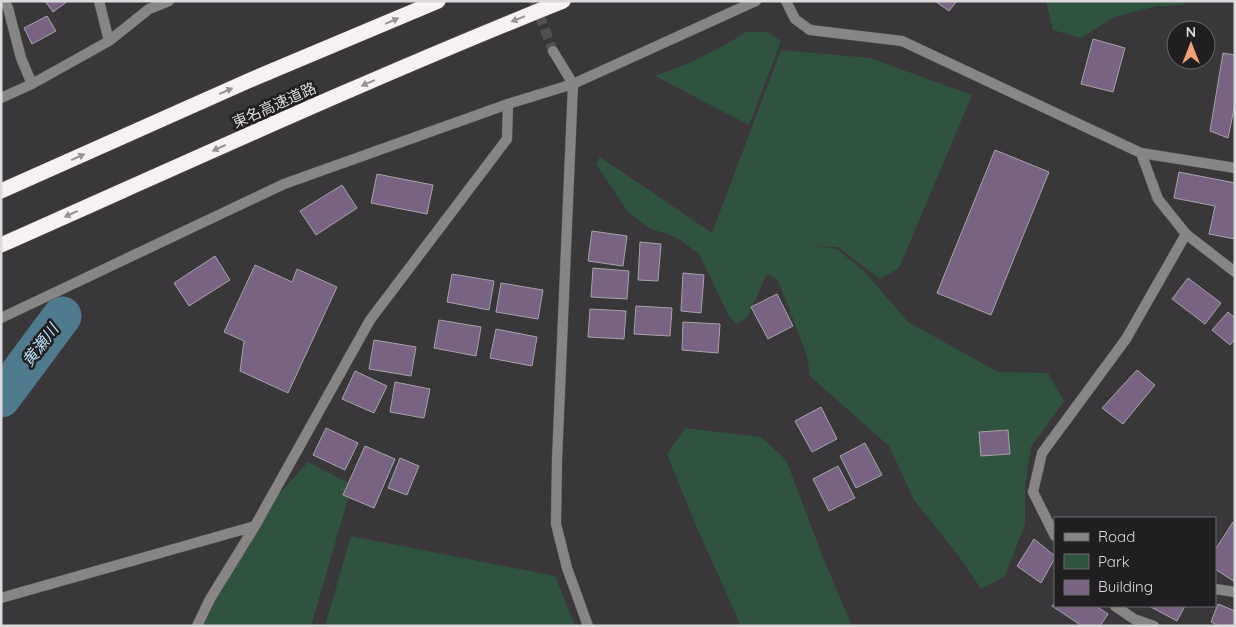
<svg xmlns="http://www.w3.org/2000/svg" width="1236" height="627" viewBox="0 0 1236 627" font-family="Quicksand,'Noto Sans JP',sans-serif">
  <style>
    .green { fill: #30533f }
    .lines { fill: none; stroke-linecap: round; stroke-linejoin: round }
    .river { stroke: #507b8f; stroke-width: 39 }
    .building { fill: #786383; stroke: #a6a4a8 }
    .minor-tunnel { stroke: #514f52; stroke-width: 10; stroke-dasharray: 10 5; stroke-linecap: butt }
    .minor-casing { stroke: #565457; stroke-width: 11 }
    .tertiary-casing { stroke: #565457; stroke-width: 11 }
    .motorway-casing { stroke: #565457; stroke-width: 16 }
    .minor { stroke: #888585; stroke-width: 10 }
    .tertiary { stroke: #888585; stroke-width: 10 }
    .motorway { stroke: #f8f1f1; stroke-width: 15 }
    .oneway { fill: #979293 }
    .labels { text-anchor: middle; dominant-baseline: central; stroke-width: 5; stroke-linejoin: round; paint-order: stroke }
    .street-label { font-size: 15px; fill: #dcdadd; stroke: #201e20 }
    .water-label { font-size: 16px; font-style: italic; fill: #b9e3f7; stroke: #201e20 }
  </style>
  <rect width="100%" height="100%" fill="#39373a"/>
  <path class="green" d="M1046 1H1186L1183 5 1157 6 1114 17 1081 38 1053 30Z
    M746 32H767L781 41 749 125 655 76C688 65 716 51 746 32Z
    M781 50 870 58 972 95 899 268 880 279 838 247 817 246 837 249 865 272 908 322 998 372 1048 373 1064 401 1031 447 1025 486V524L1005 576 981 589 958 555 914 500 889 446 810 376 807 356 778 280 767 274 747 318 736 324 729 316 699 254 676 237 651 229 628 212 596 164 600 157 712 233Z
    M685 428 761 437 786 460 824 560 852 626H741L694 521 667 454Z
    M308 462 352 485 311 626H202L249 527Z
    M351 536 555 576 575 626H325Z"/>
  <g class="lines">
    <path class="river" d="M1 398 62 316"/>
  </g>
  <path class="building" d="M45 1H68L53 12Z
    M935 1H957L949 11Z
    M47 16 56 31 32 44 24 28Z
    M1093 39 1125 48 1113 92 1081 84Z
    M1223 53 1235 55V104L1228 138 1210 131Z
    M995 150 1049 172 991 315 937 293Z
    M1179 172 1235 183V239L1209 234 1215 206 1174 198Z
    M377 174 433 185 427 214 371 203Z
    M342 185 357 208 316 235 300 211Z
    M592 231 627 236 623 266 588 261Z
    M640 242 661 244 658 281 638 280Z
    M215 256 230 280 189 306 174 283Z
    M255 265 292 282 297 269 337 287 288 393 240 371 244 341 224 332Z
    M593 268 629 271 627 299 591 297Z
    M683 273 704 275 701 313 681 311Z
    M452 274 494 281 489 310 447 302Z
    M1188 278 1221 303 1205 324 1172 299Z
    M501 283 543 290 538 319 496 312Z
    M777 294 793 326 768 339 751 307Z
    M636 306 672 308 670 336 634 334Z
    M590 309 626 311 624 339 588 337Z
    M1228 312 1235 318V339L1230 345 1212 330Z
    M439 320 481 327 476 356 434 348Z
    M683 322 720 324 718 353 682 350Z
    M496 329 537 337 532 366 490 358Z
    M374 340 416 347 411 376 369 369Z
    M1137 370 1155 385 1123 424 1102 408Z
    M355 371 387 386 374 413 342 399Z
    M395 382 430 389 424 418 390 412Z
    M821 407 837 439 812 452 795 421Z
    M326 428 358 443 345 470 313 455Z
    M1008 430 1010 454 981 456 979 432Z
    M865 443 882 475 856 488 840 456Z
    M365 446 395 459 374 508 343 495Z
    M400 458 419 466 407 495 388 488Z
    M838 466 855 498 829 511 813 479Z
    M1233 522 1235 523V582L1215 569V550Z
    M1034 539 1055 556V558L1041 583 1017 566Z
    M1055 603V606H1096L1108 614 1100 626H1082L1052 606Z
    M1218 604 1235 611V626H1219L1211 622Z
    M1149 606H1185L1177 621Z"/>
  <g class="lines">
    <path class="minor-tunnel" d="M534 1 553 51"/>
    <defs>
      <path id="minor" d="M4 1 8 8 21 58 32 84
        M99 1 109 41
        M786 1 795 19 810 30 902 41 1141 153 1235 168
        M553 51 573 84 557 460 556 524 567 568 588 626
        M1 98 32 84 109 41 149 9 169 1
        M1141 153 1158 199 1186 234 1235 272
        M1055 536 1033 492 1042 453 1126 339 1186 234
        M1215 589 1235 592
        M1 598 255 526
        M1115 606 1134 619 1154 626
        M197 626 210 599 255 526 370 320 507 139 508 104"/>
      <path id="tertiary" d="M1 318 284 184 508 104 573 84 756 1"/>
      <path id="motorway" d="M1 191 248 81 438 1
        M1 245C188 162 373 77 563 1"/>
    </defs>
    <use href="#minor" class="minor-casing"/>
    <use href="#tertiary" class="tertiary-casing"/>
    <use href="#motorway" class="motorway-casing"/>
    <use href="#minor" class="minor"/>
    <use href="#tertiary" class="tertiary"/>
    <use href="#motorway" class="motorway"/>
  </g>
  <defs><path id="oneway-solid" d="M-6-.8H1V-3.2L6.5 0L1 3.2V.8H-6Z" transform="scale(1.25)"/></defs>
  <g class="oneway">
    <use href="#oneway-solid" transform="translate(518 19) rotate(158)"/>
    <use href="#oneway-solid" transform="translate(392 21) rotate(-23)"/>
    <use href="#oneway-solid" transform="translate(368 83) rotate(157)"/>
    <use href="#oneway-solid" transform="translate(226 91) rotate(-24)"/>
    <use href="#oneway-solid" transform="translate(219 148) rotate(156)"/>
    <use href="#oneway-solid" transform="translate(78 157) rotate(-24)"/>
    <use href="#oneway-solid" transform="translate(71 214) rotate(156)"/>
  </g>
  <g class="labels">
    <g class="street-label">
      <text transform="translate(274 105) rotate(-24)">東名高速道路</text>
    </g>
    <g class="water-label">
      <text transform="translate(40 345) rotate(-53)">黄瀬川</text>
    </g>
  </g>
  <rect width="1236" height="627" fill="none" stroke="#dcdadd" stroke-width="5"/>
  <rect x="1054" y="517" width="162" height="90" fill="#201e20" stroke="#6b696c"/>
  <rect x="1064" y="533" width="25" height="8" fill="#888585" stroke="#6b696c"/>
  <text x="1098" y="542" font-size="15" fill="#dcdadd">Road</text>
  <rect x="1064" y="554" width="25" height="15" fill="#30533f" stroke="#6b696c"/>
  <text x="1098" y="567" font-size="15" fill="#dcdadd">Park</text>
  <rect x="1064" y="580" width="25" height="15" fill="#786383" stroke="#6b696c"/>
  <text x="1098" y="592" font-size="15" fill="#dcdadd">Building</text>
  <g transform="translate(1191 45)"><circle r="24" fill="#201e20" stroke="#6b696c"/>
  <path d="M0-4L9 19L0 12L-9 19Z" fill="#f1a27b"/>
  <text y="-8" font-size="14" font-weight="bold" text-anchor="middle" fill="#dcdadd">N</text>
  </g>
</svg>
